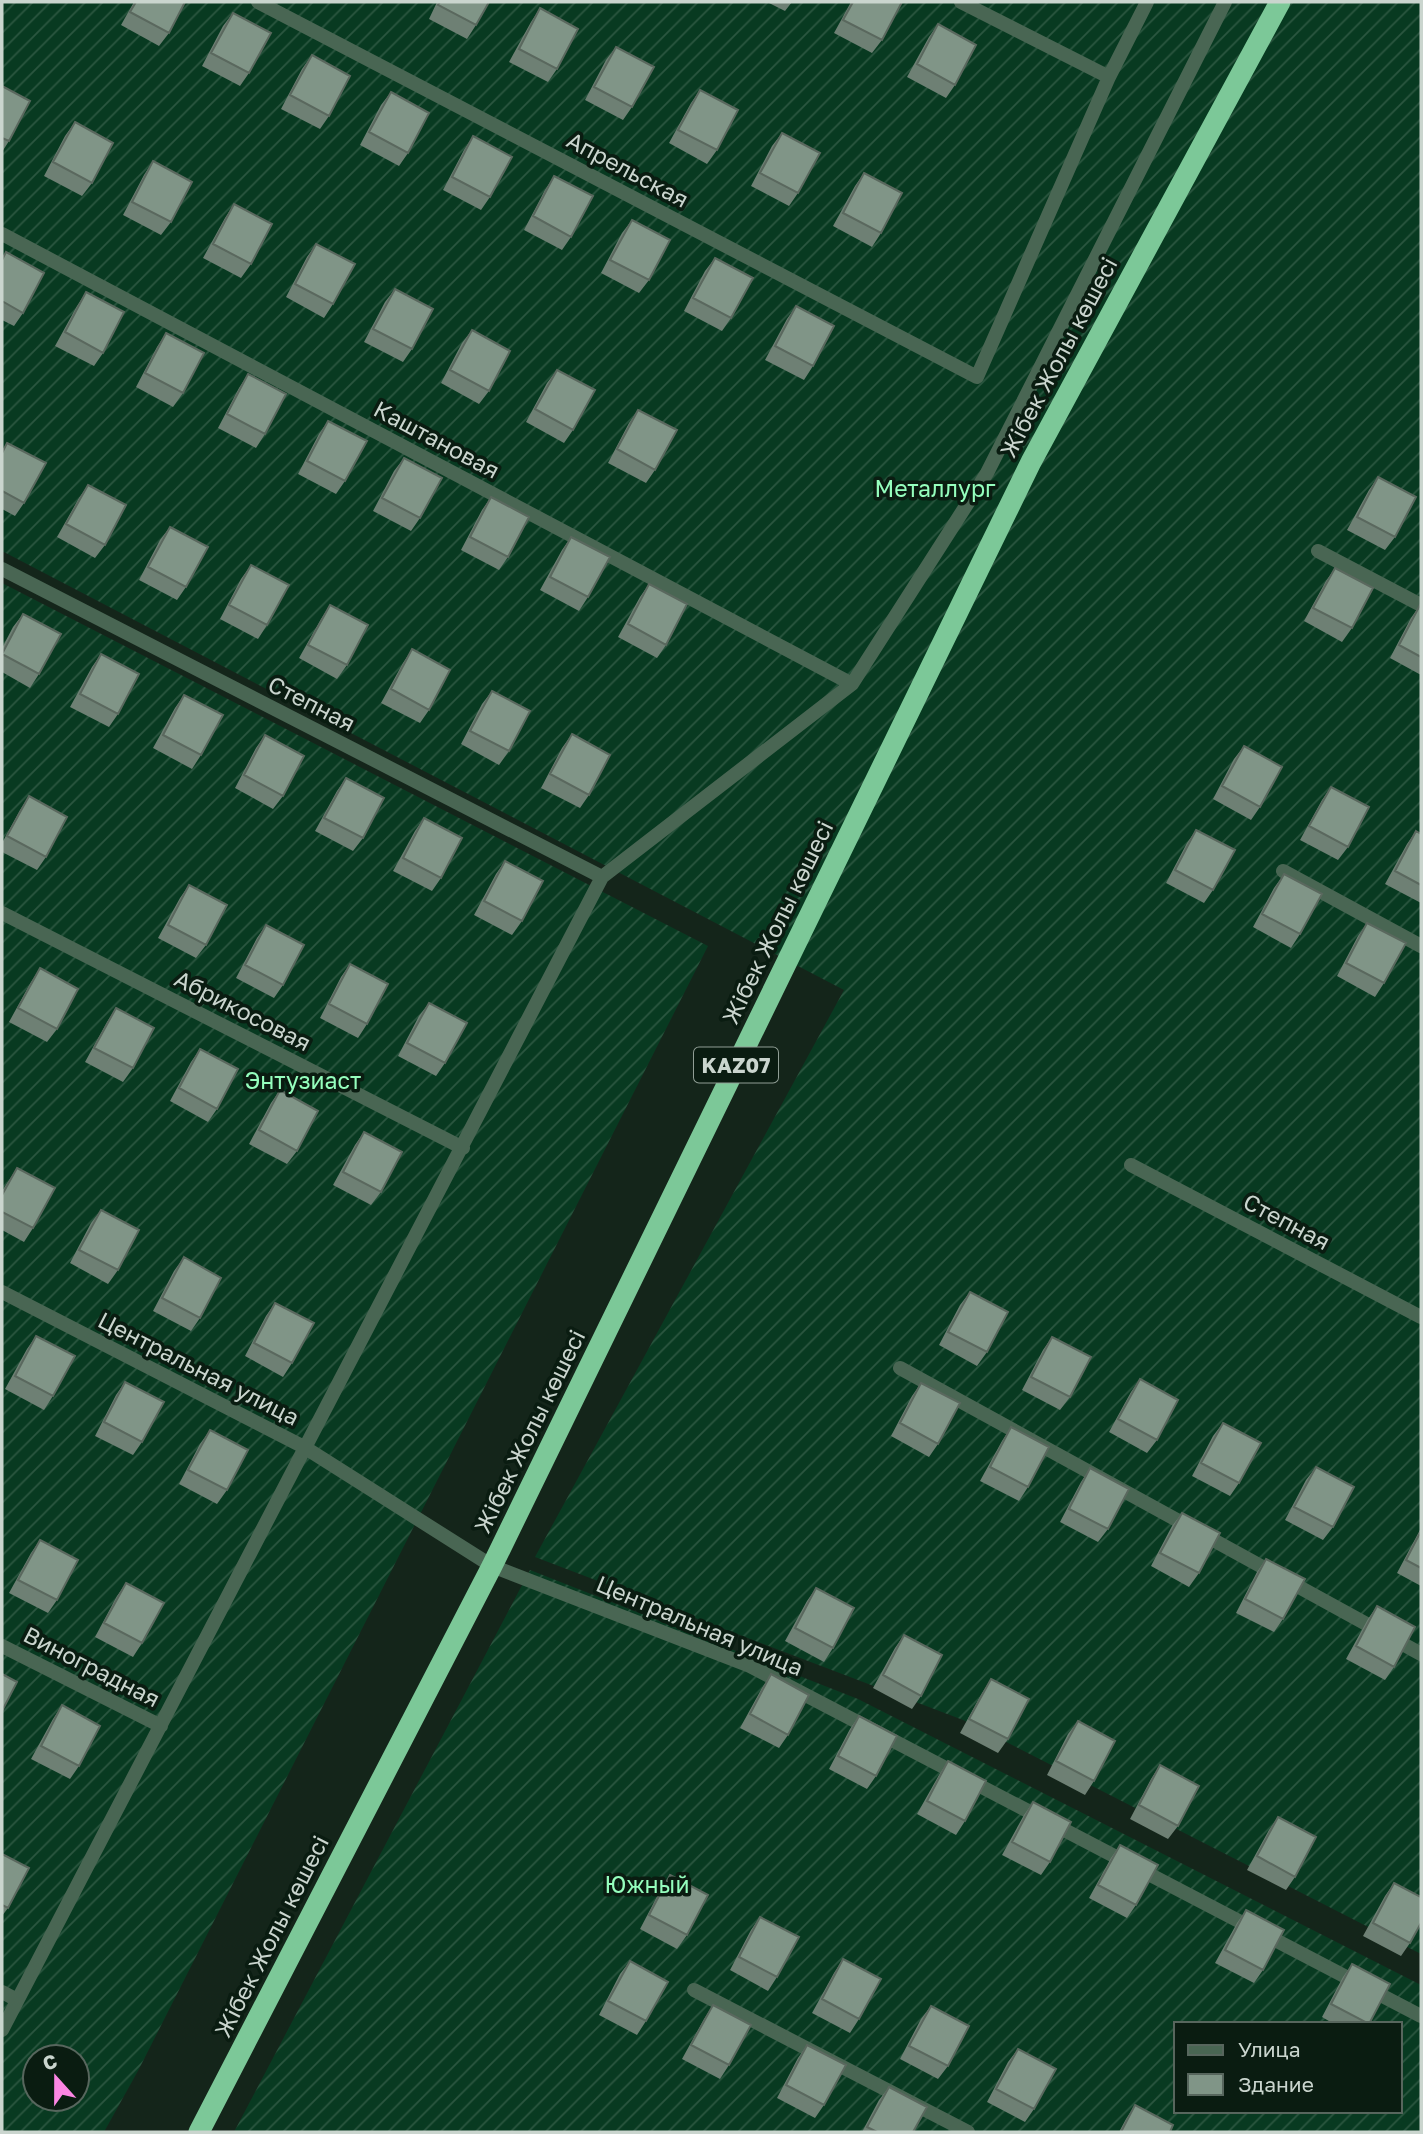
<svg xmlns="http://www.w3.org/2000/svg" width="1423" height="2134" viewBox="0 0 1423 2134" font-family="'Golos Text',sans-serif">
  <style>
    .garden { fill: url(#garden-furrows); fill-rule: evenodd }
    .lines { fill: none; stroke-linecap: round; stroke-linejoin: round }
    .street { stroke: #496653; stroke-width: 14 }
    .highway { stroke: #7cc898; stroke-width: 21 }
    .wall { fill: #6e8074 }
    .building { fill: #809587; stroke: #5a685e; stroke-width: 2 }
    .labels { text-anchor: middle; dominant-baseline: central; stroke-width: 7; stroke-linejoin: round; paint-order: stroke }
    .shield { fill: #0a1c11; stroke: #909e95; stroke-width: 2 }
    .shield-label { font-size: 21px; font-weight: bold; fill: #cad5ce }
    .street-label { font-size: 23px; fill: #cad5ce; stroke: #0a1c11 }
    .park-label { font-size: 23px; fill: #95febd; stroke: #0a1c11 }
  </style>
  <defs>
    <pattern id="garden-furrows" width="10" height="10" patternUnits="userSpaceOnUse" patternTransform="scale(1.75)"><rect width="10" height="10" fill="#083a21"/><path d="M-1 1l2-2M0 10L10 0M9 11l2-2" fill="none" stroke="#2b5640"/></pattern>
  </defs>
  <rect width="100%" height="100%" fill="#14251a"/>
  <path class="garden" d="M2 2H1421V1954L963 1720 535 1557 844 990 2 551Z
    M2 583 708 946 139 2069 104 2132H2ZM35 2057H77V2099H35Z
    M530 1570 858 1699 1421 1985V2132H234ZM1176 2024H1400V2111H1176Z"/>
  <g class="lines">
    <path class="street" d="M258 2 977 377 1109 77 1147 2
      M961 2 1109 77
      M2 234 852 684
      M1318 551 1421 605
      M2 569 602 877
      M1283 871 1421 946
      M2 913 463 1148
      M1131 1165 1421 1317
      M2 1292 304 1447 492 1566 750 1666 1421 2016
      M900 1368 1421 1654
      M2 1646 161 1726
      M694 1990 968 2132
      M2 1992 17 2000
      M2 2030 602 877 852 684 987 473 1225 2"/>
    <path class="highway" d="M199 2132 492 1566 1031 462 1280 2"/>
  </g>
  <path class="wall" d="M134 2H185L169 33 159 46 121 25Z
    M437 2H489L476 25 467 39 429 19Z
    M767 2H792L785 11Z
    M851 2H902L882 40 872 53 834 33Z
    M540 8 557 69 548 82 509 62 531 22Z
    M233 13 249 73 240 86 202 66 223 26Z
    M938 24 955 85 946 98 907 77 929 37Z
    M616 47 632 107 623 120 585 100 606 60Z
    M312 55 329 116 320 129 281 109 302 69Z
    M2 86 9 141 2 152Z
    M700 90 717 150 707 164 669 143 691 103Z
    M391 92 408 153 399 166 360 145 381 105Z
    M75 122 92 183 82 196 44 176 65 136Z
    M782 133 798 193 789 206 751 186 772 146Z
    M473 136 490 197 481 210 443 190 464 150Z
    M153 161 171 222 161 235 123 215 144 175Z
    M864 173 881 233 872 247 833 226 855 186Z
    M554 176 571 237 562 250 524 230 545 190Z
    M234 204 251 264 241 278 203 258 225 218Z
    M632 220 649 280 639 293 601 273 622 233Z
    M316 244 333 304 324 318 286 297 307 257Z
    M6 252 23 313 14 326 2 320V258Z
    M715 258 731 318 722 331 684 311 705 271Z
    M395 289 412 349 403 362 364 342 385 302Z
    M86 292 103 353 94 366 55 346 77 306Z
    M796 306 813 366 804 380 765 360 787 319Z
    M472 330 489 391 479 404 441 383 462 343Z
    M166 333 183 393 173 407 136 387 157 347Z
    M557 370 573 430 564 443 526 422 547 383Z
    M248 374 265 434 256 448 218 428 239 388Z
    M638 410 655 470 646 483 608 463 629 423Z
    M328 421 345 481 336 494 298 474 319 434Z
    M7 443 24 503 15 516 2 509V451Z
    M404 458 420 518 411 531 373 511 394 471Z
    M1378 477 1395 537 1385 550 1347 530 1369 490Z
    M88 485 105 545 95 558 57 537 79 498Z
    M491 497 508 557 499 570 461 550 482 510Z
    M170 527 186 587 177 600 139 580 160 540Z
    M571 537 588 597 579 611 540 590 562 550Z
    M251 565 267 625 258 639 220 619 241 579Z
    M1335 568 1352 628 1342 642 1304 621 1326 581Z
    M649 584 666 645 657 658 618 637 640 597Z
    M330 605 347 665 337 679 299 658 321 619Z
    M1420 605H1421V675L1390 658 1411 618Z
    M23 614 39 674 30 688 2 672V648L13 627Z
    M412 649 429 710 420 723 381 703 403 663Z
    M101 654 118 714 109 727 70 707 92 667Z
    M492 691 509 751 499 765 461 744 482 704Z
    M184 695 201 755 192 769 153 748 175 708Z
    M572 734 589 795 580 808 541 788 562 748Z
    M265 735 283 796 273 809 235 788 256 748Z
    M1244 746 1260 807 1251 820 1213 799 1234 759Z
    M346 778 363 838 353 851 315 831 337 791Z
    M1331 787 1348 847 1338 860 1300 840 1322 800Z
    M29 796 46 857 37 870 2 852V843L20 810Z
    M424 818 441 878 432 891 393 871 415 831Z
    M1196 830 1213 890 1204 903 1166 883 1187 843Z
    M1416 831 1421 834V903L1385 884 1407 844Z
    M505 861 522 921 512 935 474 915 496 874Z
    M1284 874 1300 934 1291 948 1253 927 1274 888Z
    M189 885 206 945 196 958 158 938 180 898Z
    M1367 923 1384 983 1375 997 1337 976 1358 936Z
    M266 925 283 985 274 998 236 978 257 938Z
    M350 964 367 1024 358 1038 320 1018 341 977Z
    M40 968 57 1029 47 1042 9 1022 31 982Z
    M429 1003 445 1063 436 1076 398 1056 419 1016Z
    M116 1008 133 1068 123 1082 85 1062 107 1022Z
    M200 1049 217 1109 208 1122 170 1101 191 1062Z
    M280 1090 297 1151 287 1164 249 1144 271 1103Z
    M364 1132 381 1192 371 1205 333 1185 355 1145Z
    M17 1168 33 1228 24 1242 2 1230V1191Z
    M101 1210 118 1270 108 1284 70 1263 91 1223Z
    M184 1257 200 1318 191 1331 153 1311 174 1271Z
    M970 1292 987 1352 977 1366 939 1345 960 1305Z
    M275 1303 292 1363 283 1377 245 1356 266 1316Z
    M36 1336 53 1396 44 1410 5 1389 27 1349Z
    M1052 1337 1070 1397 1060 1410 1022 1390 1043 1350Z
    M1140 1379 1157 1440 1147 1453 1109 1432 1131 1392Z
    M125 1382 142 1442 133 1455 95 1436 116 1395Z
    M921 1383 938 1444 929 1457 891 1436 912 1396Z
    M1223 1423 1239 1483 1230 1496 1192 1476 1213 1436Z
    M1011 1427 1028 1487 1019 1501 980 1481 1002 1441Z
    M210 1430 227 1490 217 1504 179 1484 200 1444Z
    M1316 1467 1333 1527 1323 1540 1285 1520 1306 1480Z
    M1090 1468 1108 1529 1098 1542 1060 1522 1081 1482Z
    M1182 1513 1199 1573 1189 1587 1151 1566 1172 1526Z
    M1421 1528V1586L1397 1573Z
    M40 1540 57 1600 48 1613 9 1593 31 1553Z
    M1266 1559 1283 1619 1274 1632 1236 1613 1257 1572Z
    M126 1583 142 1643 133 1657 95 1637 117 1596Z
    M816 1588 833 1648 824 1662 785 1641 807 1601Z
    M1377 1606 1394 1667 1385 1680 1346 1659 1368 1619Z
    M904 1635 921 1696 912 1709 873 1688 895 1648Z
    M771 1674 788 1735 779 1748 740 1728 762 1688Z
    M991 1679 1008 1739 998 1753 960 1733 982 1693Z
    M62 1705 79 1766 70 1779 31 1759 53 1719Z
    M859 1716 876 1776 867 1789 829 1769 850 1729Z
    M1078 1721 1094 1781 1085 1795 1047 1775 1068 1734Z
    M948 1761 965 1821 956 1835 917 1814 939 1775Z
    M1160 1765 1178 1826 1168 1839 1130 1819 1151 1779Z
    M1033 1802 1050 1862 1041 1875 1002 1855 1024 1815Z
    M1278 1817 1295 1877 1286 1890 1247 1870 1269 1830Z
    M1120 1845 1136 1905 1127 1918 1089 1898 1111 1858Z
    M2 1854 8 1908 2 1916Z
    M670 1875 687 1935 677 1949 640 1929 661 1889Z
    M1394 1883 1410 1943 1401 1956 1363 1936 1385 1896Z
    M1246 1910 1263 1970 1254 1983 1215 1963 1237 1923Z
    M760 1917 777 1977 768 1991 730 1970 751 1930Z
    M843 1959 859 2019 850 2033 812 2013 834 1973Z
    M630 1961 646 2021 637 2035 599 2015 620 1974Z
    M1352 1964 1369 2024H1334L1322 2017 1343 1977Z
    M713 2005 729 2065 720 2079 682 2059 704 2019Z
    M931 2006 948 2066 938 2079 900 2059 921 2019Z
    M807 2045 824 2105 815 2118 777 2098 798 2058Z
    M1018 2049 1034 2109 1025 2122 987 2102 1008 2062Z
    M889 2087 913 2132H862L879 2100Z
    M1135 2105 1170 2132H1119L1126 2119Z"/>
  <path class="building" d="M136 2H185L169 33 130 12Z
    M440 2H489L476 25 438 5Z
    M853 2H902L882 40 843 20Z
    M540 8 578 29 557 69 519 49Z
    M233 13 271 33 249 73 211 53Z
    M938 24 976 45 955 85 917 64Z
    M616 47 654 67 632 107 594 87Z
    M312 55 350 76 329 116 290 95Z
    M2 86 30 101 9 141 2 138Z
    M700 90 738 110 717 150 678 130Z
    M391 92 429 113 408 153 369 132Z
    M75 122 113 143 92 183 53 162Z
    M782 133 820 153 798 193 760 173Z
    M473 136 512 157 490 197 452 177Z
    M153 161 192 182 171 222 132 202Z
    M864 173 902 193 881 233 843 213Z
    M554 176 593 196 571 237 533 216Z
    M234 204 272 224 251 264 213 244Z
    M632 220 670 240 649 280 610 260Z
    M316 244 355 264 333 304 295 284Z
    M6 252 44 273 23 313 2 301V260Z
    M715 258 753 278 731 318 693 298Z
    M395 289 433 309 412 349 373 329Z
    M86 292 124 312 103 353 65 332Z
    M796 306 834 326 813 366 775 346Z
    M472 330 510 351 489 391 450 370Z
    M166 333 204 353 183 393 145 373Z
    M557 370 595 390 573 430 535 409Z
    M248 374 286 394 265 434 227 414Z
    M638 410 677 430 655 470 617 449Z
    M328 421 367 441 345 481 307 461Z
    M7 443 46 463 24 503 2 491V453Z
    M404 458 442 478 420 518 382 498Z
    M1378 477 1416 497 1395 537 1357 517Z
    M88 485 126 505 105 545 66 524Z
    M491 497 529 517 508 557 470 537Z
    M170 527 208 547 186 587 148 567Z
    M571 537 610 557 588 597 550 577Z
    M251 565 289 585 267 625 229 605Z
    M1335 568 1373 588 1352 628 1313 608Z
    M649 584 687 604 666 645 628 624Z
    M330 605 368 625 347 665 308 645Z
    M1420 605H1421V657L1399 645Z
    M23 614 61 634 39 674 2 654Z
    M412 649 450 670 429 710 391 689Z
    M101 654 139 674 118 714 80 694Z
    M492 691 530 711 509 751 470 731Z
    M184 695 223 715 201 755 163 735Z
    M572 734 610 755 589 795 550 774Z
    M265 735 304 756 283 796 244 775Z
    M1244 746 1282 767 1260 807 1222 786Z
    M346 778 384 798 363 838 324 818Z
    M1331 787 1369 807 1348 847 1309 826Z
    M29 796 67 817 46 857 7 836Z
    M424 818 462 838 441 878 403 858Z
    M1196 830 1235 850 1213 890 1175 870Z
    M1416 831 1421 834V885L1395 871Z
    M505 861 543 881 522 921 484 901Z
    M1284 874 1322 894 1300 934 1262 914Z
    M189 885 227 905 206 945 168 925Z
    M1367 923 1406 943 1384 983 1346 963Z
    M266 925 304 945 283 985 245 965Z
    M350 964 388 984 367 1024 329 1004Z
    M40 968 78 989 57 1029 18 1008Z
    M429 1003 467 1023 445 1063 407 1043Z
    M116 1008 154 1028 133 1068 94 1048Z
    M200 1049 238 1069 217 1109 179 1088Z
    M280 1090 318 1111 297 1151 259 1130Z
    M364 1132 402 1152 381 1192 343 1172Z
    M17 1168 55 1188 33 1228 2 1212V1195Z
    M101 1210 139 1230 118 1270 79 1250Z
    M184 1257 221 1278 200 1318 162 1298Z
    M970 1292 1008 1312 987 1352 948 1332Z
    M275 1303 314 1323 292 1363 254 1343Z
    M36 1336 75 1356 53 1396 15 1376Z
    M1052 1337 1091 1357 1070 1397 1031 1377Z
    M1140 1379 1178 1400 1157 1440 1118 1419Z
    M125 1382 164 1402 142 1442 104 1422Z
    M921 1383 960 1403 938 1444 900 1423Z
    M1223 1423 1261 1443 1239 1483 1201 1463Z
    M1011 1427 1049 1447 1028 1487 990 1467Z
    M210 1430 248 1450 227 1490 188 1470Z
    M1316 1467 1354 1487 1333 1527 1294 1507Z
    M1090 1468 1129 1489 1108 1529 1069 1509Z
    M1182 1513 1220 1533 1199 1573 1160 1553Z
    M1421 1531V1568L1406 1560Z
    M40 1540 78 1560 57 1600 18 1580Z
    M1266 1559 1305 1579 1283 1619 1245 1599Z
    M126 1583 164 1603 142 1643 104 1623Z
    M816 1588 854 1608 833 1648 795 1628Z
    M1377 1606 1415 1627 1394 1667 1356 1646Z
    M904 1635 942 1655 921 1696 883 1675Z
    M2 1674 17 1682 2 1711Z
    M771 1674 809 1695 788 1735 750 1714Z
    M991 1679 1029 1699 1008 1739 969 1719Z
    M62 1705 100 1726 79 1766 41 1746Z
    M859 1716 897 1736 876 1776 838 1756Z
    M1078 1721 1115 1741 1094 1781 1056 1761Z
    M948 1761 986 1781 965 1821 927 1801Z
    M1160 1765 1199 1786 1178 1826 1139 1805Z
    M1033 1802 1071 1822 1050 1862 1012 1842Z
    M1278 1817 1316 1837 1295 1877 1257 1856Z
    M1120 1845 1158 1865 1136 1905 1098 1885Z
    M2 1854 29 1868 8 1908 2 1905Z
    M670 1875 708 1895 687 1935 649 1915Z
    M1394 1883 1421 1897V1923L1410 1943 1373 1923Z
    M1246 1910 1284 1930 1263 1970 1225 1950Z
    M760 1917 799 1937 777 1977 739 1957Z
    M843 1959 881 1979 859 2019 822 1999Z
    M630 1961 668 1982 646 2021 608 2001Z
    M1352 1964 1390 1984 1369 2024 1331 2004Z
    M713 2005 751 2025 729 2065 691 2045Z
    M931 2006 969 2026 948 2066 909 2046Z
    M807 2045 846 2065 824 2105 786 2085Z
    M1018 2049 1056 2069 1034 2109 996 2089Z
    M889 2087 927 2107 913 2132H877L867 2127Z
    M1135 2105 1173 2125 1170 2132H1121Z"/>
  <g class="labels">
    <rect class="shield" x="694" y="1047.5" width="84" height="35" rx="5"/>
    <g class="shield-label">
      <text x="736" y="1065">KAZ07</text>
    </g>
    <g class="street-label">
      <text transform="translate(628 169) rotate(28)">Апрельская</text>
      <text transform="translate(1058 357) rotate(-62)">Жібек Жолы көшесі</text>
      <text transform="translate(437 439) rotate(28)">Каштановая</text>
      <text transform="translate(312 703) rotate(27)">Степная</text>
      <text transform="translate(777 922) rotate(-64)">Жібек Жолы көшесі</text>
      <text transform="translate(243 1010) rotate(27)">Абрикосовая</text>
      <text transform="translate(1287 1221) rotate(28)">Степная</text>
      <text transform="translate(199 1368) rotate(27)">Центральная улица</text>
      <text transform="translate(529 1431) rotate(-64)">Жібек Жолы көшесі</text>
      <text transform="translate(700 1625) rotate(23)">Центральная улица</text>
      <text transform="translate(92 1666) rotate(27)">Виноградная</text>
      <text transform="translate(271 1936) rotate(-63)">Жібек Жолы көшесі</text>
    </g>
    <g class="park-label">
      <text x="935" y="488">Металлург</text>
      <text x="303" y="1080">Энтузиаст</text>
      <text x="647" y="1884">Южный</text>
    </g>
  </g>
  <rect width="1423" height="2134" fill="none" stroke="#cad5ce" stroke-width="7"/>
  <rect x="1174" y="2022" width="228" height="91" fill="#0a1c11" stroke="#57665d" stroke-width="2"/>
  <rect x="1188" y="2045" width="35" height="10" fill="#496653" stroke="#57665d" stroke-width="2"/>
  <text x="1238" y="2057" font-size="21" fill="#cad5ce">Улица</text>
  <rect x="1188" y="2074" width="35" height="21" fill="#809587" stroke="#57665d" stroke-width="2"/>
  <text x="1238" y="2092" font-size="21" fill="#cad5ce">Здание</text>
  <g transform="translate(56 2078) rotate(339)"><circle r="33" fill="#0a1c11" stroke="#57665d" stroke-width="2"/>
  <path d="M0-5L12 26L0 18L-12 26Z" fill="#fc86e3"/>
  <text y="-10" font-size="19" font-weight="bold" text-anchor="middle" fill="#cad5ce">С</text>
  </g>
</svg>
